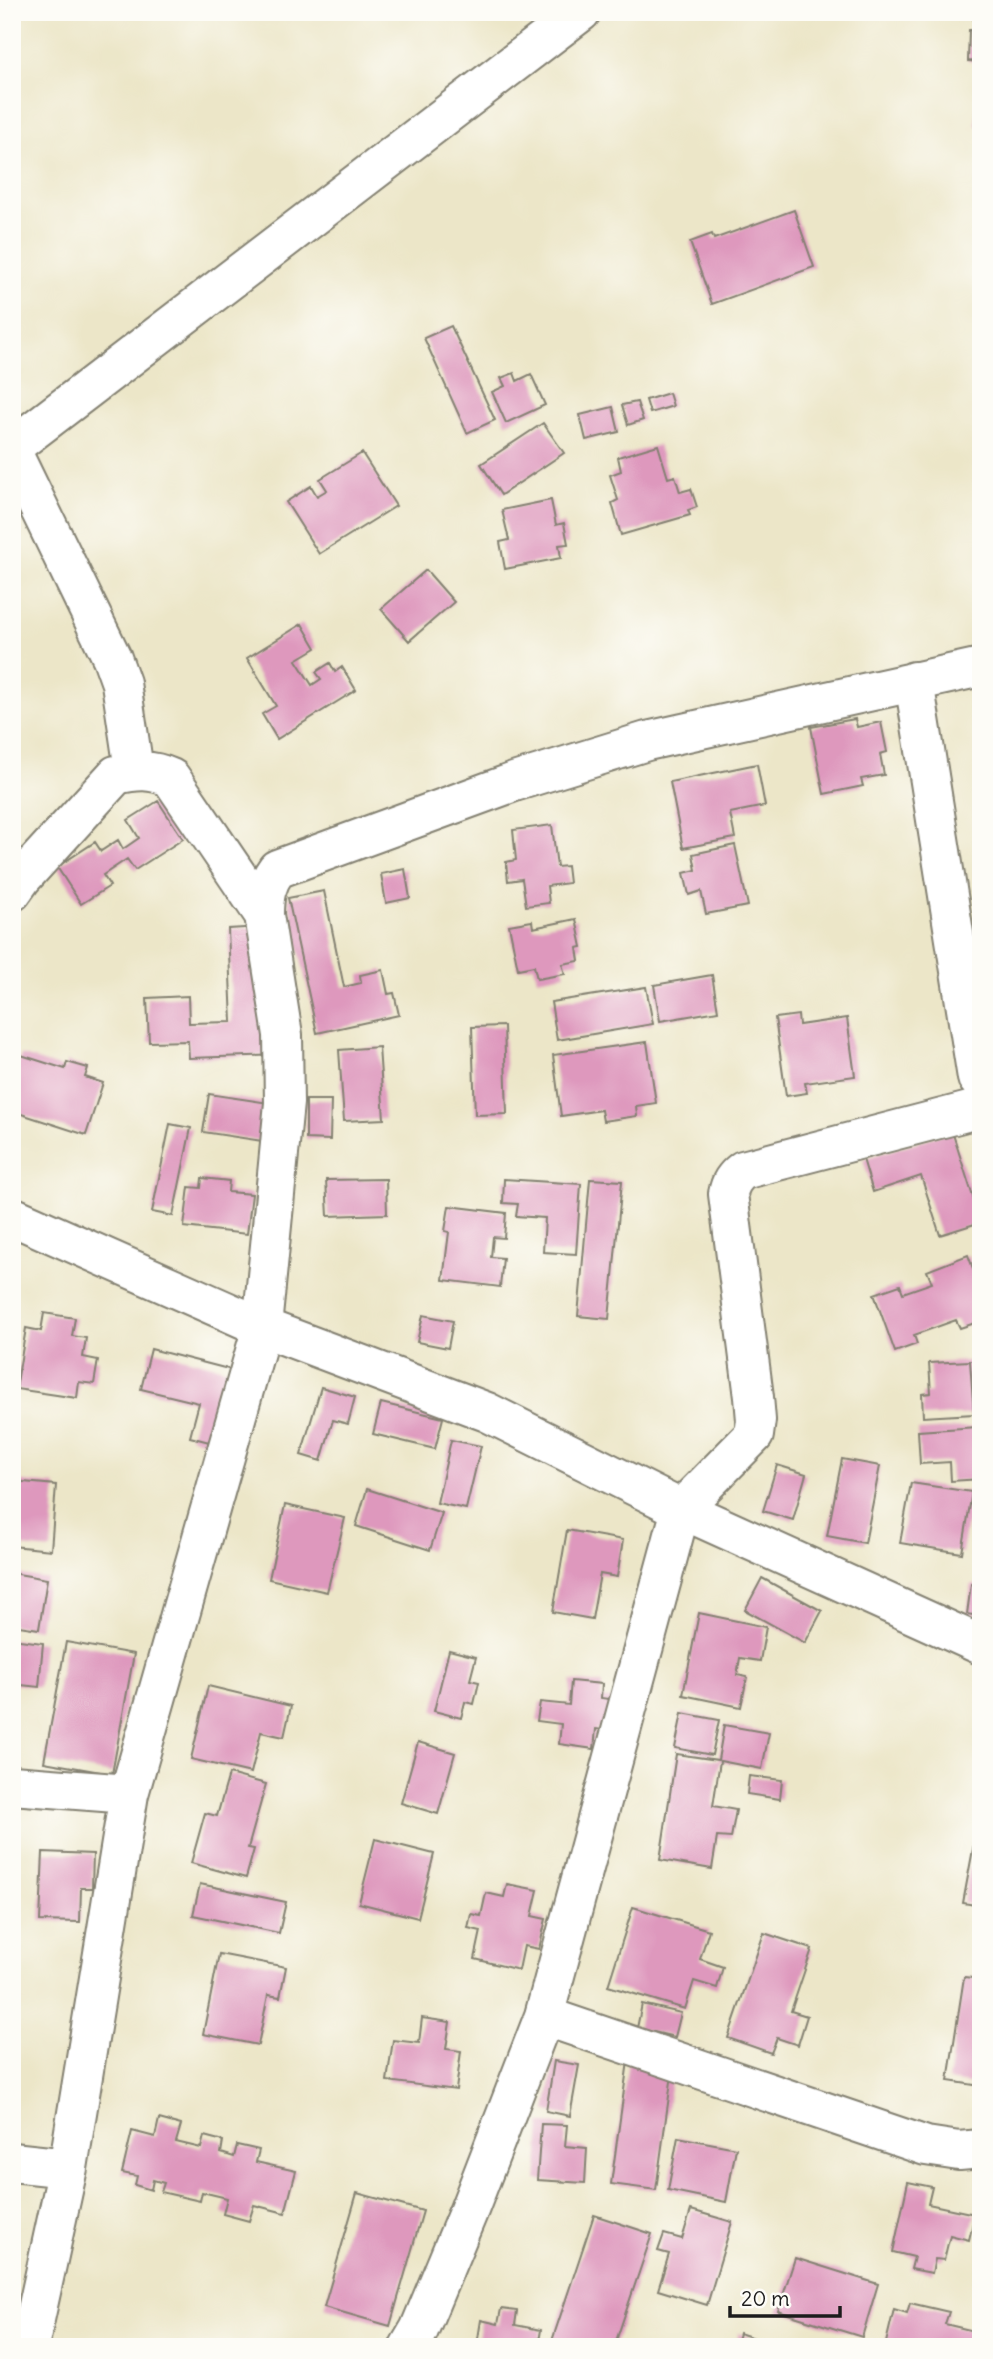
<svg xmlns="http://www.w3.org/2000/svg" width="993" height="2359" viewBox="0 0 993 2359" font-family="Delius,sans-serif">
  <style>
    .building { fill: #de98bd }
    .lines { fill: none; stroke-linecap: round; stroke-linejoin: round }
    .minor-casing { stroke: #848172; stroke-width: 42 }
    .minor { stroke: #fff; stroke-width: 38 }
  </style>
  <rect width="100%" height="100%" fill="#fdfcf7"/>
  <filter id="ink" filterUnits="userSpaceOnUse"><feTurbulence type="fractalNoise" baseFrequency=".0143" numOctaves="2"/><feDisplacementMap in="SourceGraphic" scale="14" xChannelSelector="R" yChannelSelector="G"/><feConvolveMatrix kernelMatrix="1 2 1 2 8 2 1 2 1" color-interpolation-filters="sRGB"/></filter>
  <filter id="wash" filterUnits="userSpaceOnUse"><feTurbulence type="fractalNoise" baseFrequency=".00686" numOctaves="4" result="noise"/><feDisplacementMap in="SourceGraphic" scale="28" xChannelSelector="R" yChannelSelector="G"/><feGaussianBlur stdDeviation="1.57" result="paint"/><feColorMatrix in="noise" values="0 0 0 0 0 0 0 0 0 0 0 0 0 0 0 0 0 1.4 0 .05"/><feComposite in="paint" operator="in"/></filter>
  <g filter="url(#wash)">
    <rect width="100%" height="100%" fill="#ece6c8"/>
    <g id="blocks">
      <path class="building" d="M973 12H981V25L974 26Z
        M969 30H981V62L968 61Z
        M976 70H981V126H976Z
        M794 210 814 267 712 304 690 242 712 234 714 239Z
        M451 326 495 420 467 433 424 338Z
        M514 373 517 381 531 374 545 405 506 423 492 392 505 386 501 378Z
        M669 393 673 406 650 413 646 400Z
        M637 402 643 420 628 425 622 405Z
        M613 407 619 432 586 440 580 415Z
        M543 423 564 453 501 495 481 464Z
        M658 445 668 478 675 476 680 492 691 489 697 507 688 510 690 515 621 535 612 503 618 500 610 475 621 471 618 457Z
        M362 453 396 506 319 554 286 502 311 486 317 496 327 490 320 479Z
        M551 500 556 525 564 523 568 544 559 545 561 558 505 569 500 542 509 540 502 510Z
        M426 570 454 602 409 641 381 609Z
        M302 624 316 648 296 660 312 685 321 679 316 672 330 663 335 672 342 667 356 690 277 739 262 714 276 706 247 658Z
        M855 719 857 727 881 722 887 752 880 754 884 775 861 779 863 786 824 794 811 727Z
        M757 764 765 806 730 813 735 838 683 848 670 782Z
        M158 801 183 839 135 870 127 859 103 875 110 886 81 904 57 867 95 842 101 851 118 840 123 849 139 838 128 820Z
        M552 825 557 867 567 866 569 883 547 886 549 903 526 906 522 879 508 881 506 862 516 860 513 830Z
        M735 845 748 906 706 914 701 891 689 895 684 873 696 870 693 854Z
        M405 869 410 898 386 903 381 874Z
        M324 891 344 987 361 983 360 975 383 970 388 994 394 993 399 1015 317 1033 288 898Z
        M576 919 582 947 577 948 579 961 562 964 565 974 537 979 534 966 518 969 509 925 532 921 533 928Z
        M262 927 282 1055 189 1058 188 1041 149 1042 147 998 188 996 189 1023 232 1022 228 929Z
        M712 975 718 1011 660 1021 654 985Z
        M646 987 653 1024 557 1040 551 1002Z
        M798 1015 799 1025 847 1018 855 1076 805 1083 807 1093 786 1096 775 1018Z
        M504 1026 507 1114 475 1115 472 1027Z
        M647 1042 656 1103 636 1106 637 1116 603 1121 601 1110 561 1116 553 1055Z
        M379 1047 384 1119 344 1121 339 1050Z
        M21 1055 65 1069 67 1062 88 1068 85 1077 103 1083 86 1135 12 1111V1080Z
        M209 1094 275 1104 269 1142 203 1132Z
        M306 1100H331L330 1140 306 1139Z
        M170 1124 191 1128 173 1216 152 1212Z
        M952 1131 981 1222 940 1235 921 1176 873 1192 863 1159Z
        M202 1178 229 1181 228 1192 252 1194 247 1234 184 1227 189 1187 201 1188Z
        M386 1179 387 1214 328 1216 326 1180Z
        M504 1179 581 1184 576 1254 543 1252 545 1218 516 1216 518 1204 503 1203Z
        M590 1179 622 1181 609 1319 578 1316Z
        M449 1206 506 1213 504 1238 493 1237 491 1257 503 1258 500 1287 443 1280 449 1232 445 1231Z
        M968 1255 981 1290V1321L960 1328 956 1320 914 1335 917 1344 895 1352 874 1294 900 1285 903 1293 932 1283 927 1271Z
        M44 1313 75 1318 72 1336 86 1338 83 1357 98 1360 94 1384 79 1382 77 1398 16 1389 26 1328 41 1331Z
        M423 1315 453 1321 448 1348 417 1342Z
        M151 1349 236 1371 217 1444 190 1437 199 1403 141 1389Z
        M970 1361 974 1414 923 1417 922 1394 931 1393 929 1363Z
        M321 1387 355 1397 348 1424 333 1420 321 1461 301 1455Z
        M381 1403 443 1418 435 1449 373 1434Z
        M977 1427 981 1479 951 1481 950 1462 920 1464 918 1431Z
        M451 1440 481 1446 466 1509 437 1503Z
        M842 1459 880 1466 865 1543 827 1536Z
        M777 1465 806 1474 793 1520 763 1511Z
        M12 1481 56 1485 51 1550 12 1546Z
        M911 1483 972 1492 962 1553 900 1543Z
        M367 1489 442 1513 430 1550 356 1526Z
        M285 1505 345 1518 327 1592 269 1579Z
        M979 1529H981V1557L975 1556Z
        M567 1530 623 1540 617 1577 600 1574 592 1619 553 1612Z
        M12 1573 47 1579 39 1629 12 1625Z
        M762 1578 822 1611 805 1643 745 1610Z
        M971 1584 981 1586V1616L967 1614Z
        M699 1613 766 1627 760 1661 740 1658 737 1675 747 1677 741 1707 683 1695Z
        M12 1639 43 1643 39 1687 12 1684Z
        M66 1642 134 1654 112 1774 44 1762Z
        M449 1650 476 1657 470 1680 479 1682 474 1704 465 1702 461 1718 434 1711Z
        M571 1681 602 1684 601 1698 616 1700 612 1731 596 1729 594 1749 559 1744 561 1724 537 1721 540 1702 569 1705Z
        M208 1686 291 1706 284 1737 261 1732 251 1773 191 1759Z
        M682 1713 719 1720 712 1755 675 1748Z
        M724 1725 769 1733 762 1769 720 1761 713 1806 736 1810 731 1838 717 1837 712 1869 660 1860 676 1754 718 1760Z
        M418 1742 455 1753 438 1814 401 1803Z
        M229 1774 266 1784 248 1848 254 1849 246 1878 191 1863 205 1813 217 1816Z
        M749 1776 782 1780 780 1799 747 1794Z
        M979 1817H981V1906L963 1903Z
        M375 1839 434 1854 418 1918 359 1903Z
        M43 1852 93 1854 92 1888H81L80 1922 40 1921Z
        M200 1884 286 1902 279 1933 193 1915Z
        M507 1884 538 1890 532 1916 546 1919 539 1949 524 1946 519 1970 475 1959 481 1931 468 1928 471 1914 481 1916 486 1893 504 1897Z
        M633 1907 709 1930 700 1959 723 1967 717 1988 694 1981 685 2009 608 1986Z
        M764 1933 812 1949 791 2011 807 2016 798 2045 777 2038 771 2053 728 2038Z
        M219 1954 286 1967 280 1997 268 1995 258 2045 203 2034Z
        M964 1977 981 1979V2086L948 2081Z
        M642 2004 681 2013 675 2037 637 2028Z
        M422 2018 450 2022 446 2049 461 2051 456 2090 387 2081 393 2040 419 2043Z
        M554 2061 579 2065 570 2116 546 2111Z
        M628 2061 673 2067 656 2190 611 2184Z
        M159 2119 181 2125 176 2142 201 2148 204 2136 223 2141 221 2153 234 2157 237 2145 259 2150 256 2162 296 2171 285 2213 254 2205 249 2221 223 2214 227 2198 202 2192 200 2201 161 2192 164 2183 153 2180 151 2190 135 2185 137 2176 122 2173 132 2131 155 2137Z
        M541 2124 567 2125 565 2146 587 2148 585 2183 537 2180Z
        M678 2137 736 2148 726 2202 668 2190Z
        M908 2182 932 2187 928 2204 975 2214 969 2240 950 2235 944 2260 935 2259 932 2273 911 2269 914 2257 893 2252Z
        M357 2193 423 2211 390 2326 324 2307Z
        M691 2210 732 2222 707 2305 658 2290 669 2254 658 2251 664 2234 682 2239Z
        M594 2215 652 2234 614 2347H550Z
        M795 2258 878 2284 862 2337 778 2311Z
        M910 2303 949 2312 945 2324 974 2331 971 2347H885L894 2309 907 2313Z
        M501 2309 517 2311 515 2325 541 2330 538 2347 477 2345 481 2320 498 2324Z
        M739 2333 779 2346V2347H735Z"/>
    </g>
  </g>
  <g filter="url(#ink)">
    <use href="#blocks" fill-opacity="0" stroke="#848172" stroke-width="2"/>
    <g class="lines">
      <defs>
        <path id="minor" d="M12 447 581 12
          M12 452 112 658 121 683 134 770
          M914 681 977 1078 981 1083
          M12 892 22 878 116 775C137 770 151 769 171 778L264 915
          M12 1216 262 1327 487 1412 681 1509 981 1645
          M12 1785 129 1794
          M544 2016 926 2146 959 2151 981 2149
          M12 2162 68 2168
          M29 2347 68 2168 129 1794 262 1327 284 1103 283 1035 264 915C264 897 266 884 277 869L514 782 647 741 981 667
          M409 2347 419 2330 469 2210 544 2016 681 1509 754 1435 756 1420 754 1397 728 1194C730 1183 734 1177 743 1170L981 1108"/>
      </defs>
      <use href="#minor" class="minor-casing"/>
      <use href="#minor" class="minor"/>
    </g>
  </g>
  <rect width="993" height="2359" fill="none" stroke="#fdfcf7" stroke-width="42"/>
  <path d="M730 2306v10h110v-10" fill="none" stroke="#1c1c1c" stroke-width="3.5"/>
  <text x="741" y="2306" font-size="21" fill="#1c1c1c" stroke="#fdfcf7" stroke-width="5" paint-order="stroke">20 m</text>
</svg>
